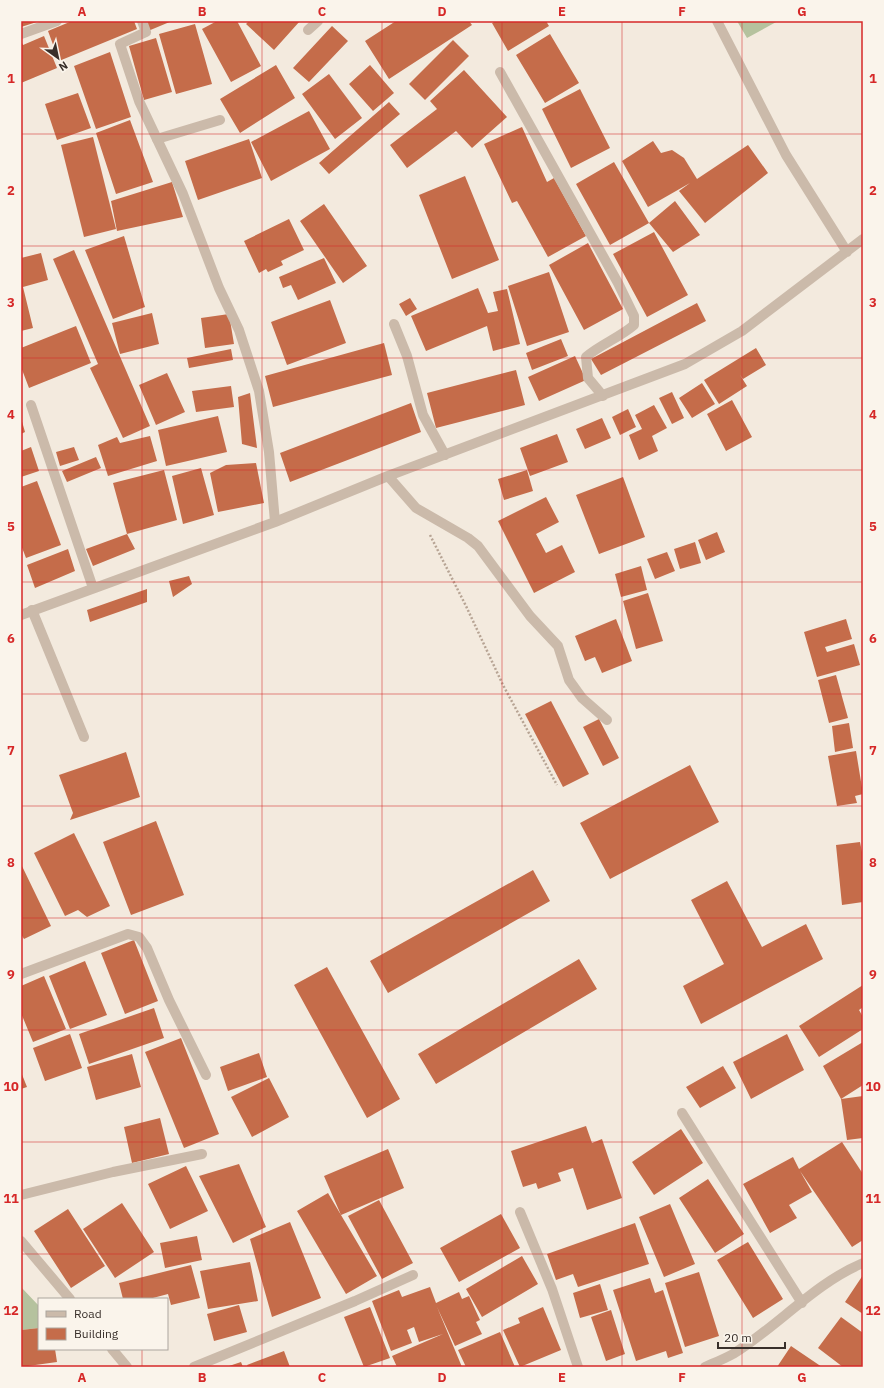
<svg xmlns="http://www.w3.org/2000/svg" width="884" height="1388" viewBox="0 0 884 1388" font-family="'IBM Plex Sans',sans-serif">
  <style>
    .green { fill: #b5c29e }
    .building { fill: #c56c4a }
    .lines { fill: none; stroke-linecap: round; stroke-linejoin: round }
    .path { stroke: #b7a494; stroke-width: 2.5; stroke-dasharray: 2 2; stroke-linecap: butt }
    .service { stroke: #cbbaaa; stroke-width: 10 }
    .minor { stroke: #cbbaaa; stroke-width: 10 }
    .grid { fill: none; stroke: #d62828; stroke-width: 1; stroke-opacity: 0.55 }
    .neatline { fill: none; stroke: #d62828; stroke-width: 1.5 }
    .grid-label { font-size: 13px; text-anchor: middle; font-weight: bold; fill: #d62828 }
  </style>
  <rect width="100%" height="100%" fill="#f3eade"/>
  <path class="green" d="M737 21H778L747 38Z
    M21 1287 39 1306V1328L21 1330Z"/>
  <path class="building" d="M21 21H40L21 27Z
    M72 21H134L137 29 59 61 48 31Z
    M144 21H172L148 31Z
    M217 21H237L261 66 231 82 202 29Z
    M249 21H300L274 50 246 24Z
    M396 21H469L472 25 389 79 365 41Z
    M496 21H546L549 26 508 51 492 23Z
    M195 24 212 84 176 94 159 34Z
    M332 26 348 41 309 82 293 68Z
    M550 34 579 83 545 103 516 55Z
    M44 36 57 68 21 83V41L23 45Z
    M156 38 172 92 144 100 129 46Z
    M453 40 469 56 425 100 409 84Z
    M110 52 131 117 96 129 74 66Z
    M276 65 295 98 240 133 220 99Z
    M370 65 394 93 373 111 349 84Z
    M464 70 507 117 472 148 456 131 407 168 390 145 437 109 430 101Z
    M329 74 362 118 335 139 302 94Z
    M580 89 610 148 571 168 542 109Z
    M78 93 91 128 57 140 45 104Z
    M389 102 400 114 329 174 319 163Z
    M309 111 330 149 271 181 251 142Z
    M130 120 153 182 116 194 96 133Z
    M522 127 547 182 554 178 586 236 548 257 517 201 512 203 484 144Z
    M93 137 116 229 84 237 61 145Z
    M249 139 262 178 198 200 185 161Z
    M653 141 661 153 672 150 684 158 697 179 748 145 768 173 705 223 679 191 690 183 648 207 622 161Z
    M614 162 649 223 675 201 700 235 673 252 649 223 610 245 576 184Z
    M465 176 499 260 452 279 419 195Z
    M172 182 183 217 117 231 111 201Z
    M324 204 367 266 343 283 300 221Z
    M289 219 304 250 281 261 283 265 268 272 266 269 259 273 244 241Z
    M654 232 688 295 647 317 613 254Z
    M124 236 145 307 113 319 85 250Z
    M588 243 623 309 584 330 549 265Z
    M74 250 150 426 123 438 90 368 98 364 53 259Z
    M41 253 48 280 23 287 33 328 21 331V258Z
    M324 258 336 283 298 300 291 285 283 288 279 277Z
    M549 272 569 332 527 346 508 286Z
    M478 288 488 313 498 311 493 292 507 289 520 344 493 351 487 326 426 351 411 316Z
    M410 298 417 309 406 316 399 304Z
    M330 300 346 343 287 365 271 322Z
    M697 303 706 321 601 375 591 359Z
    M152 313 159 344 120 354 112 323Z
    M229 314 234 344 205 348 201 318Z
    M76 326 91 363 29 388 21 367V348Z
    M561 339 568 356 532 370 526 353Z
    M384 343 392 375 273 407 265 376Z
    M756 348 766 365 743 379 740 375 747 386 719 404 704 380Z
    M231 349 233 360 189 368 187 358Z
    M575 356 586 380 539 401 528 377Z
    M516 370 525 405 436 428 427 393Z
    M167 373 185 412 156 425 139 385Z
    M702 383 715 404 692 418 679 398Z
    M231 386 234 407 196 412 192 391Z
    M672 392 684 418 672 424 659 398Z
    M250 393 257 448 242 444 238 397Z
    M732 400 752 437 726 451 707 414Z
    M411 403 421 432 290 482 280 453Z
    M654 405 667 428 652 436 658 451 639 460 629 435 642 429 635 415Z
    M628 409 636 427 620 435 612 417Z
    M218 416 227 452 166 466 158 430Z
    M21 418 25 432 21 434Z
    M602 418 611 438 585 449 576 429Z
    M557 434 568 462 530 476 520 448Z
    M150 436 157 461 108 476 98 445 117 437 120 443Z
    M31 447 39 471 21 477V451Z
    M74 447 79 460 60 466 56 452Z
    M96 457 101 468 67 482 62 471Z
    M256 463 264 503 218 512 210 473 226 465Z
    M201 468 214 515 183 524 172 476Z
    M164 470 177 520 127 534 113 483Z
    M527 470 533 491 504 500 498 479Z
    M623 477 645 537 599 554 576 495Z
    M37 481 61 545 26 558 21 545V487Z
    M546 497 559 522 536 534 546 553 562 545 575 572 534 593 498 521Z
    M717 532 725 552 706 560 698 540Z
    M127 534 135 549 93 566 86 549Z
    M695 542 701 563 680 569 674 549Z
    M68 549 75 571 35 588 27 565Z
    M667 552 675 571 655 579 647 559Z
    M641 566 647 590 621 597 615 574Z
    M189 576 192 584 173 597 169 581Z
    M147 589V602L90 622 87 610Z
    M648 593 663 641 636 649 623 601Z
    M616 619 632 661 602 673 595 657 585 661 575 636Z
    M846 619 852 639 825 647 827 652 854 644 860 665 817 677 804 632Z
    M836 675 848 718 829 723 818 680Z
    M551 701 589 774 563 787 525 714Z
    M599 719 619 758 603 766 583 727Z
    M849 723 853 748 835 752 832 726Z
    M856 751 863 794 855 796 857 803 837 806 828 756Z
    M126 752 140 797 70 820 73 813 59 775Z
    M690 765 719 822 610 879 580 823Z
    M156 821 184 895 131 915 103 842Z
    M74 833 110 906 87 917 78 910 65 916 34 853Z
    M860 842 863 857V902L842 905 836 845Z
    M21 864 51 926 24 939 21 934Z
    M533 870 550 901 388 993 370 961Z
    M727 881 762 947 806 924 823 959 701 1024 683 986 724 964 691 900Z
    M134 940 158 1001 125 1014 101 953Z
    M579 959 597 989 436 1084 418 1054Z
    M85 961 107 1015 70 1029 49 976Z
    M327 967 400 1099 367 1118 294 985Z
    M44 976 66 1029 33 1042 21 1013V986Z
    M863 985V1007L859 1010 863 1017V1029L819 1057 799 1026Z
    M154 1008 164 1038 89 1064 79 1034Z
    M70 1034 82 1068 45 1081 33 1048Z
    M787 1034 804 1070 751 1099 733 1062Z
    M181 1038 219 1134 184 1148 145 1052Z
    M863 1042V1085L841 1099 823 1066Z
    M259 1053 267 1077 228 1091 220 1067Z
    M132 1054 141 1087 96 1100 87 1067Z
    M723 1066 736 1088 700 1108 686 1087Z
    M21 1072 27 1087 21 1089Z
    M269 1078 289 1117 252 1137 231 1097Z
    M863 1096V1138L847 1140 841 1099Z
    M160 1118 169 1154 132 1163 124 1127Z
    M586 1126 592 1143 602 1139 622 1198 587 1210 573 1168 558 1173 561 1181 538 1189 536 1183 523 1187 511 1151Z
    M681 1129 703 1163 654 1195 632 1162Z
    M842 1142 863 1174V1240L852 1247 800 1171 812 1192 789 1205 797 1218 770 1233 743 1184 793 1157 799 1169Z
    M388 1149 404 1188 341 1215 324 1176Z
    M239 1164 266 1227 233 1243 199 1176Z
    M186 1166 208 1211 170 1229 148 1184Z
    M708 1179 744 1234 715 1253 679 1198Z
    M328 1193 377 1276 346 1294 297 1211Z
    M379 1200 413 1263 382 1279 348 1216Z
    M122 1203 154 1252 115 1278 83 1229Z
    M670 1204 695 1264 664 1277 639 1217Z
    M68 1209 105 1266 71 1288 34 1231Z
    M501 1214 520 1248 459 1282 440 1248Z
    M290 1222 321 1298 272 1317 250 1239Z
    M635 1223 649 1264 578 1287 573 1274 556 1280 547 1254Z
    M197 1236 202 1260 165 1268 160 1243Z
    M748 1242 783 1299 753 1318 717 1260Z
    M522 1256 538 1284 482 1317 466 1289Z
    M250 1262 258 1301 208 1309 200 1271Z
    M191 1265 200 1298 171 1305 168 1294 149 1299H123L119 1283Z
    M699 1272 719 1336 685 1347 665 1283Z
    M863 1275V1314L845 1302Z
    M650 1278 655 1293 663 1290 683 1353 668 1358 666 1351 636 1361 613 1290Z
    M600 1284 608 1310 580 1318 573 1293Z
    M430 1287 436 1303 459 1292 462 1299 469 1296 480 1320 476 1322 482 1334 455 1346 437 1307 462 1367H397L392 1356 443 1334 419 1342 414 1327 407 1330 412 1343 391 1351 372 1301 399 1290 402 1297Z
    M239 1305 247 1332 214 1341 207 1314Z
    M370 1307 390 1358 364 1367 344 1317Z
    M543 1307 561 1350 520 1367 503 1330 520 1323 518 1318Z
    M611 1310 625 1354 606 1361 591 1317Z
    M841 1317 863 1333V1367H843L818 1348Z
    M39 1328V1349H55L57 1362 21 1367V1330Z
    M500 1332 515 1367H466L458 1350Z
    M791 1346 822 1367H777Z
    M284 1351 290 1367H248L247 1365Z
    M241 1362 243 1367H226Z"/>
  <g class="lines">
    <path class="path" d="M430 535 466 606 503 685 557 785"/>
    <path class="service" d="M157 139 220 120
      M32 610 84 737"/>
    <path class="minor" d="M142 21 146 32 120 44 139 101 183 194 219 288 239 330 259 391 269 452 275 522
      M717 21 786 155 847 252
      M308 30 318 21
      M21 34 57 21
      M500 72 618 283 634 316V325C619 338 601 344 586 357L588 378 603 396
      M394 324 407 356 423 415 445 455
      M31 405 93 588
      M388 476 416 508 468 538 478 546 530 616 558 646 569 680 582 698 607 720
      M21 615 275 522 388 476 685 364 742 331 863 239
      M21 974 128 934 139 937 147 948 169 1000 206 1075
      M682 1113 802 1303
      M21 1195 113 1172 202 1154
      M520 1212 552 1289 578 1367
      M21 1241 70 1299
      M112 1349 127 1367
      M194 1367 355 1301 413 1275
      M705 1367C714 1363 724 1359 733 1354 777 1327 815 1283 863 1263"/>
  </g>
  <path class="grid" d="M142 21V1299M262 21V1367M382 21V1367M502 21V1367M622 21V1367M742 21V1367M21 134H863M21 246H863M21 358H863M21 470H863M21 582H863M21 694H863M21 806H863M21 918H863M21 1030H863M21 1142H863M21 1254H863M142 1349V1367"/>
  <rect width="884" height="1388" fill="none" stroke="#faf4eb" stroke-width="44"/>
  <rect x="38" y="1298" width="130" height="52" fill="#faf4eb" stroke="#aca59e"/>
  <rect x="46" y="1311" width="20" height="6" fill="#cbbaaa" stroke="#aca59e"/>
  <text x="74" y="1318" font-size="12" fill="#382f2a">Road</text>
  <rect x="46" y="1328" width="20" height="12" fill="#c56c4a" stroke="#aca59e"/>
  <text x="74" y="1338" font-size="12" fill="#382f2a">Building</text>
  <g transform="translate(58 58) rotate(147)" stroke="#faf4eb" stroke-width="3" paint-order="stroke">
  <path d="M0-3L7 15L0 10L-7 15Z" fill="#382f2a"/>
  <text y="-6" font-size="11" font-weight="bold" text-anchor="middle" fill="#382f2a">N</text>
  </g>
  <path d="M718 1342v6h67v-6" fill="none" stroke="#382f2a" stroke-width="2"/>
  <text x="724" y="1342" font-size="12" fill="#382f2a" stroke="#faf4eb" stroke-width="3" paint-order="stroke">20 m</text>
  <rect x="22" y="22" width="840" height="1344" class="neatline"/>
  <g class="grid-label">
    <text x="82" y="16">A</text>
    <text x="202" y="16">B</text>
    <text x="322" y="16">C</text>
    <text x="442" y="16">D</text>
    <text x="562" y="16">E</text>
    <text x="682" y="16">F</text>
    <text x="802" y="16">G</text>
    <text x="11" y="83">1</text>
    <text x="873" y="83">1</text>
    <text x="11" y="195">2</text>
    <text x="873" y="195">2</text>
    <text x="11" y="307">3</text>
    <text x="873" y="307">3</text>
    <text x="11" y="419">4</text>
    <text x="873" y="419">4</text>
    <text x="11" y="531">5</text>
    <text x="873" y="531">5</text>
    <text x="11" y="643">6</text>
    <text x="873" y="643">6</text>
    <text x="11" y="755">7</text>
    <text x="873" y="755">7</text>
    <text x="11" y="867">8</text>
    <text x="873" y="867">8</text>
    <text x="11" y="979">9</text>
    <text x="873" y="979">9</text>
    <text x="11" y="1091">10</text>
    <text x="873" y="1091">10</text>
    <text x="11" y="1203">11</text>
    <text x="873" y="1203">11</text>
    <text x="11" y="1315">12</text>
    <text x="873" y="1315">12</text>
    <text x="82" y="1382">A</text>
    <text x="202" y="1382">B</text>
    <text x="322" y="1382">C</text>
    <text x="442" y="1382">D</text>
    <text x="562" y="1382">E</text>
    <text x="682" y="1382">F</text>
    <text x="802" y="1382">G</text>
  </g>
</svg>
